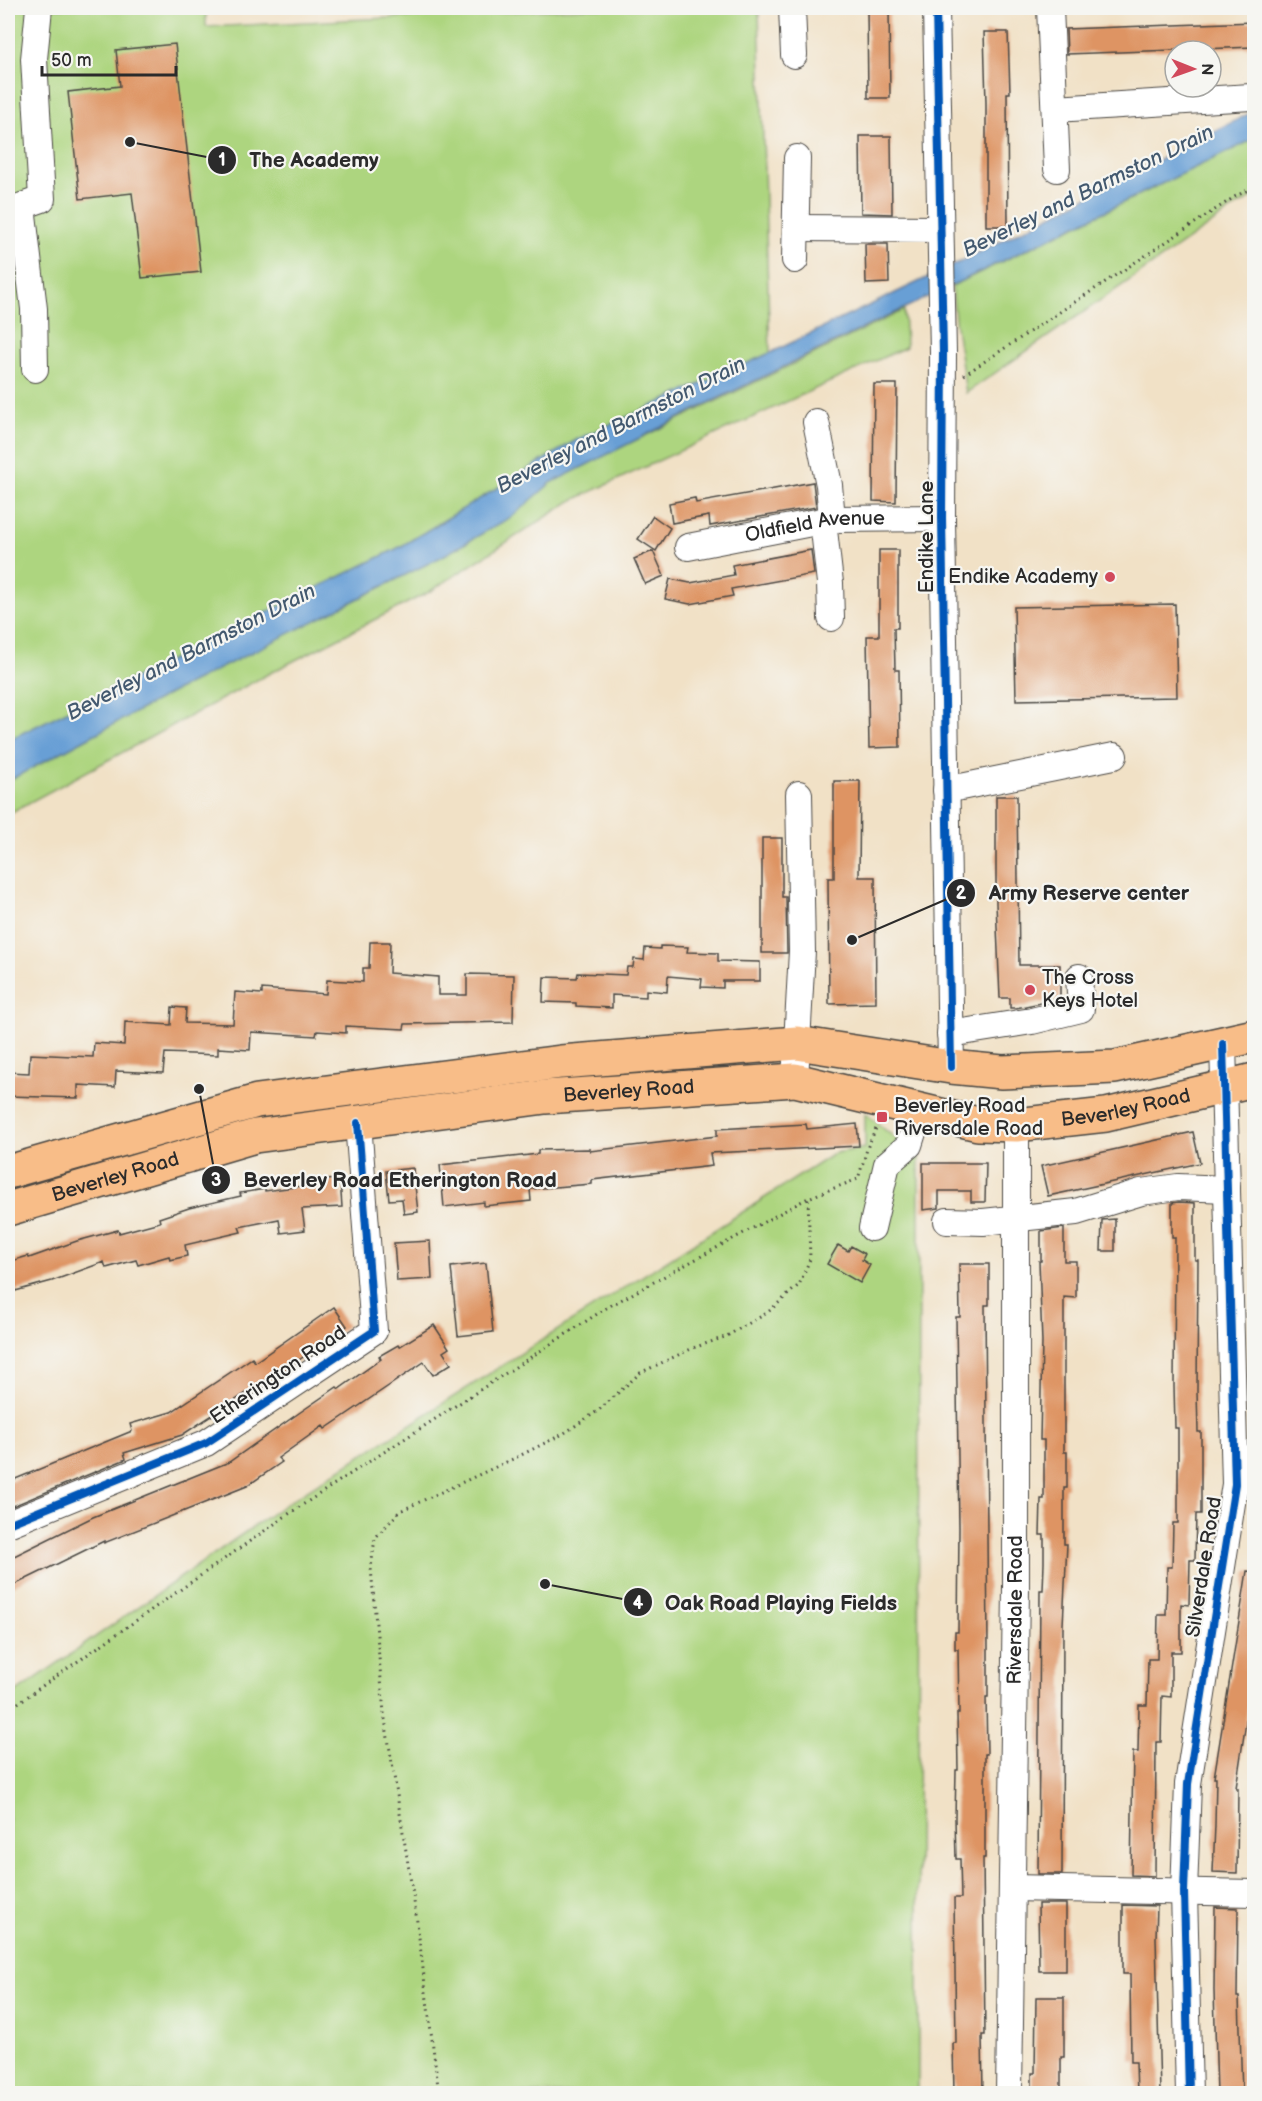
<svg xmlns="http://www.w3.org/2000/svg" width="1262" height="2101" viewBox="0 0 1262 2101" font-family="'Balsamiq Sans',sans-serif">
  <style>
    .green { fill: #add57f; stroke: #6c8055; stroke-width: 1.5 }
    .water { fill: #689fd5; stroke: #4a6580; stroke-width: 1.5 }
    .building { fill: #de9464 }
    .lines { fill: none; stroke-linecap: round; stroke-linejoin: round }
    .minor-casing { stroke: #494642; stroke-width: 28 }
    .major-casing { stroke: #494642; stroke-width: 36 }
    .path { stroke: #494642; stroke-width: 3; stroke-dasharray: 1.5 4.5; stroke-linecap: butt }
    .minor { stroke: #fff; stroke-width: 26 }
    .major { stroke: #f8bd88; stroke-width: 33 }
    .cycleway-casing { stroke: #f6f6f2; stroke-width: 11 }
    .cycleway { stroke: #0057b8; stroke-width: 8 }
    .poi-dot { fill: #d1495b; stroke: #f6f6f2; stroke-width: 2 }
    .labels { text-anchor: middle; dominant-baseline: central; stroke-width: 4.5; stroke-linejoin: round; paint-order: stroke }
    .street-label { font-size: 20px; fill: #2b2b2b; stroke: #f6f6f2 }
    .poi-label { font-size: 20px; fill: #2b2b2b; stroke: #f6f6f2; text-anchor: start }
    .water-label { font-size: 21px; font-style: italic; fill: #43596f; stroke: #f6f6f2 }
    .leader { fill: none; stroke: #2b2b2b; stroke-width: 2 }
    .callout-dot { fill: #2b2b2b; stroke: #f6f6f2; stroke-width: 2 }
    .mark-label { font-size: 18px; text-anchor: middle; font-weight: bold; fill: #fff }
    .callout-label { font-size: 21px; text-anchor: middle; font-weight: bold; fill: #2b2b2b; stroke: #f6f6f2; stroke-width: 4.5; stroke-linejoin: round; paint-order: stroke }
  </style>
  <rect width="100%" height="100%" fill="#f6f6f2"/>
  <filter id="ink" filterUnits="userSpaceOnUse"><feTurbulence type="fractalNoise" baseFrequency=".0167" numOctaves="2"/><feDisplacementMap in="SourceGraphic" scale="12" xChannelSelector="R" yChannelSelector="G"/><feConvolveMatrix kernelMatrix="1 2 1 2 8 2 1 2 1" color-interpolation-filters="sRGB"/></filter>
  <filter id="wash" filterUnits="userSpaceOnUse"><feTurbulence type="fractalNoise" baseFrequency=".008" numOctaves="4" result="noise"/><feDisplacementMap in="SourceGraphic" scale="24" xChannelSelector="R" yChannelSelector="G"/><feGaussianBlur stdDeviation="1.35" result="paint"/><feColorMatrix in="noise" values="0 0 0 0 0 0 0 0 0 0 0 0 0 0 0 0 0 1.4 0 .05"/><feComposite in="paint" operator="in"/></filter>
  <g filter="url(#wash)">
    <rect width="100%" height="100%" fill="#f1e1c6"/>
    <path class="green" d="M8 8H206V27L586 8H751L759 13 770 353 578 439 400 547 8 740V210L12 209Z
      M1254 139V197L1237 206 966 393 955 320 952 286Z
      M904 310 906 347 571 501 429 592 270 673 8 814V781L173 692 441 557 513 516 552 481Z
      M865 1113 919 1158 918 2093 8 2094V1698L287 1503 835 1153 865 1148Z"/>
    <path class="water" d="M1254 111V139L711 402 551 483 513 516 441 557 173 692 8 781V740L400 547 578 439 770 353 966 259Z"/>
    <g id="blocks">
      <path class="building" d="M867 8H889L890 98H868Z
        M1254 22V47L1067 54 1066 29Z
        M984 32H1008L1010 93H1007L1008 226H986V103Z
        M175 44 201 272 142 278 132 193 80 199 68 92 120 86 116 50Z
        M860 136H891L892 214 861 213Z
        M865 244H888L889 283 866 284Z
        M874 384H897L896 502 873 501Z
        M813 482 816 507 710 526 709 516 672 523 669 503 695 498 696 503Z
        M653 516 670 528 656 551 638 539Z
        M811 550 814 574 731 589 733 596 690 604 665 599 670 579 690 583 734 575 732 565Z
        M879 550H898V628H894L895 670H899L900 747 869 748 867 636H879Z
        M653 551 664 576 645 584 634 559Z
        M1175 604 1177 697 1016 700 1014 607Z
        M834 781H860L859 877H875L876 1003 829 1004 828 878H834Z
        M996 796H1017L1019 965H1060V999L1016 1008H1010V998H1000L996 903Z
        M762 838H782V897H786L787 953H762Z
        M370 942H390L389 973 438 977V995H467V974L514 975 513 1022 405 1024 404 1029 346 1026V1033L317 1031 316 1036 251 1032 250 1050 218 1048V1055L165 1053 163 1073 116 1071 115 1087 78 1085V1098L8 1096V1072L29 1073 30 1054 93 1057 94 1043 124 1045 125 1022 171 1025 172 1007 186 1008 185 1023 233 1024 235 992 262 994V989L326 994 327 980 363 982V968H369Z
        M660 946 688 947 687 952 718 953V961L760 962V981H723V988L701 987 702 979 668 976 667 992 646 990V997L612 995V1008L576 1006V1003L543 1002 544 977 577 978 578 973 626 975 627 967H633L634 959 644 960 645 948 660 949Z
        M806 1124 807 1129 857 1124 859 1146 710 1153 712 1166 592 1180V1184L530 1189 531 1201 484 1206V1202L444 1207 440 1165 538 1154V1150L590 1149V1151L717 1136V1129Z
        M1193 1132 1200 1163 1048 1196 1041 1166Z
        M923 1163H986L985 1202H971V1191H939V1208L923 1210Z
        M413 1168 418 1212 404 1214 402 1199 389 1200 386 1171Z
        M340 1179 342 1207 302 1209 305 1230 281 1233 279 1219 239 1227 241 1232 185 1245 187 1256 170 1260 169 1256 138 1265 136 1260 106 1268 104 1262 52 1281 8 1293V1262L28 1256 29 1258 77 1241 118 1230 119 1233 160 1222 159 1218 189 1208 241 1196 240 1193 265 1189V1191L310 1185V1181Z
        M1179 1202 1195 1203V1260H1198L1197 1391 1198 1432H1201V1514H1196L1195 1560H1190L1189 1605 1181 1604V1652H1171V1697L1162 1696 1161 1742H1156L1155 1876 1131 1875 1133 1752H1138L1139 1705H1147L1148 1659H1157L1158 1615H1166L1167 1567H1172L1173 1523H1178V1428H1175L1174 1386 1175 1237H1172V1203Z
        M1115 1219V1251H1101L1102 1220Z
        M1064 1228V1261H1076V1298L1064 1297V1452H1067V1488H1064V1544H1067L1063 1625 1062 1874H1038L1040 1590H1043L1044 1563V1535H1040L1041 1499H1044V1440H1040L1042 1342 1039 1261H1041V1231Z
        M430 1241 432 1279 397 1281 394 1243Z
        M838 1245 848 1251 851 1246 865 1254 862 1260 870 1265 860 1283 827 1264Z
        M486 1263 493 1332 458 1336 451 1267Z
        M959 1264H989V1305H985L988 1648V1697H986L987 1754H985V1858H983L985 2035H982L983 2094H954L953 2043H956L954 1898H961L960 1859H956L955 1818 956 1770H958L957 1713H959L958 1649H955V1632H958L959 1528 956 1317H960Z
        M334 1307 347 1326 272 1379 271 1377 182 1435 124 1453 126 1459 8 1508V1482L132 1431 130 1424 171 1412 252 1358 255 1362Z
        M434 1325 449 1348 443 1352 451 1364 433 1375 424 1362 325 1429 323 1426 278 1458 282 1462 247 1486 104 1543V1541L8 1588V1559L93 1517 229 1462 299 1413 337 1387 339 1389 381 1359 379 1356 398 1345 399 1347Z
        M1247 1571 1254 1572V1668L1236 1788H1238L1237 1873 1213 1872 1215 1825 1216 1778H1214Z
        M1038 1904H1066V1971H1039Z
        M1123 1905 1157 1906 1156 1938 1160 2094H1137L1136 2062H1131L1130 1974H1123Z
        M1215 1907 1238 1908 1237 1997H1239L1242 2094H1217L1214 1990Z
        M1036 1997H1064V2057H1061V2094H1032V2073H1035Z"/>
    </g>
  </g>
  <g filter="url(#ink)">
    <use href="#blocks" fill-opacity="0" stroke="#494642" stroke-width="1.5"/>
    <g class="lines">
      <defs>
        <g id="minor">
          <path d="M792 8 794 55"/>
          <path d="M936 8 943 353 942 518 951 1067"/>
          <path d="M1050 8 1057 169"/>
          <path d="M1055 109 1251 97"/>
          <path d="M796 228 940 229"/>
          <path d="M795 260 797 158"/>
          <path d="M35 369 34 309 22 206 42 199 34 59 39 8"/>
          <path d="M816 422 829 485 832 519"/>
          <path d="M823 521 830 583 831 618"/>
          <path id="s1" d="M688 547 832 519 942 518"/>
          <path d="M946 790 1114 756"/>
          <path d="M950 1034 1032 1021 1081 1009 1079 977"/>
          <path d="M795 1080 802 951 799 794"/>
          <path d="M947 1221 983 1222 1076 1212 1141 1192 1178 1187 1227 1189"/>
          <path d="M872 1228 887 1164 909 1145 920 1110"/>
          <path d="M8 1524 206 1443 374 1331 358 1123"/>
          <path d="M1012 1888 1254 1893"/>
          <path id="s2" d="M1009 2094 1016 1588V1125"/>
          <path d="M1189 2094 1184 1892 1188 1784 1235 1484 1223 1044"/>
        </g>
        <g id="major">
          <path d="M8 1172 257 1101 561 1062 797 1043 951 1067 1002 1072 1115 1067 1254 1036"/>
          <path id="s3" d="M8 1209 255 1136 545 1097 795 1080 978 1124 1016 1125 1106 1115 1254 1080"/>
        </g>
      </defs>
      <use href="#minor" class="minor-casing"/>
      <use href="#major" class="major-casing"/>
      <path class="path" d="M964 375 1236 196 1254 187
        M8 1710 293 1511 608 1307 808 1198 858 1179 868 1146 878 1124
        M439 2094 416 1914 384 1713 371 1568 375 1538 400 1511 513 1459 563 1434 599 1410 640 1373 693 1348 725 1337 767 1313 799 1285 810 1259 808 1198"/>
      <use href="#minor" class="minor"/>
      <use href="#major" class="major"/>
      <defs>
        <path id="cycleway" d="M936 8 943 353 942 518 951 1067
          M8 1524 206 1443 374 1331 358 1123
          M1189 2094 1184 1892 1188 1784 1235 1484 1223 1044"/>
      </defs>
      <use href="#cycleway" class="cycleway-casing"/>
      <use href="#cycleway" class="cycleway"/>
    </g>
  </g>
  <g class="poi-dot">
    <circle cx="1110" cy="577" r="6"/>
    <circle cx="1030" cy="990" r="6"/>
    <rect x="876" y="1111" width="12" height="12" rx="3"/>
  </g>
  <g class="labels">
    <g class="street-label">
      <text stroke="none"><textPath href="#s1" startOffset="129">Oldfield Avenue</textPath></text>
      <text transform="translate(927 537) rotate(-90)">Endike Lane</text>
      <text stroke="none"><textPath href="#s3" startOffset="634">Beverley Road</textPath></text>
      <text stroke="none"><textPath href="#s3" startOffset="1138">Beverley Road</textPath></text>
      <text stroke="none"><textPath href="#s3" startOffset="112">Beverley Road</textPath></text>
      <text transform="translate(278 1375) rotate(-34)">Etherington Road</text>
      <text transform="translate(1204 1567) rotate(-81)">Silverdale Road</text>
      <text stroke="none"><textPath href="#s2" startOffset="484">Riversdale Road</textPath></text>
    </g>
    <g class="poi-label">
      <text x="1098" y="577" text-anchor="end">Endike Academy</text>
      <text x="1042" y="978">The Cross<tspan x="1042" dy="23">Keys Hotel</tspan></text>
      <text x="894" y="1106">Beverley Road<tspan x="894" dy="23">Riversdale Road</tspan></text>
    </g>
    <g class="water-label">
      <text transform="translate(1088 191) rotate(-26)">Beverley and Barmston Drain</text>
      <text transform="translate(621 425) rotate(-27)">Beverley and Barmston Drain</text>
      <text transform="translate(191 652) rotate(-27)">Beverley and Barmston Drain</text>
    </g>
  </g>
  <path class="leader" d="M130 142L222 160M852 940L961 893M199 1089L216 1180M545 1584L638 1602"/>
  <g class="callout-dot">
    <circle cx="130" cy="142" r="6"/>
    <circle cx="852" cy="940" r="6"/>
    <circle cx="199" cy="1089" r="6"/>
    <circle cx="545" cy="1584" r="6"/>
    <circle cx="222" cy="160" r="15"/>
    <circle cx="961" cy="893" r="15"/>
    <circle cx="216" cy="1180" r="15"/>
    <circle cx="638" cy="1602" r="15"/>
  </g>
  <g class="mark-label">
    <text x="222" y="166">1</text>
    <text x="961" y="899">2</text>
    <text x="216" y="1186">3</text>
    <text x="638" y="1609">4</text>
  </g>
  <g class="callout-label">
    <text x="314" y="167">The Academy</text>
    <text x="1089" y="900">Army Reserve center</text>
    <text x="400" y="1187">Beverley Road Etherington Road</text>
    <text x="781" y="1610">Oak Road Playing Fields</text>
  </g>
  <rect width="1262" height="2101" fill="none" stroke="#f6f6f2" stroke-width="30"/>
  <g transform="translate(1193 69) rotate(91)"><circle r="28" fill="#f6f6f2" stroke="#a5a5a2" stroke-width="1.5"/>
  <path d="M0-4.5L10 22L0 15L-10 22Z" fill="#d1495b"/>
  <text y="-9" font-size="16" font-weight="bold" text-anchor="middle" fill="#2b2b2b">N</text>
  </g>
  <path d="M42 66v9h134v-9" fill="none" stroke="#2b2b2b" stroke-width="3"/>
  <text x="51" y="66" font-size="18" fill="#2b2b2b" stroke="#f6f6f2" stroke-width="4.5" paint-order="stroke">50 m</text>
</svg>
